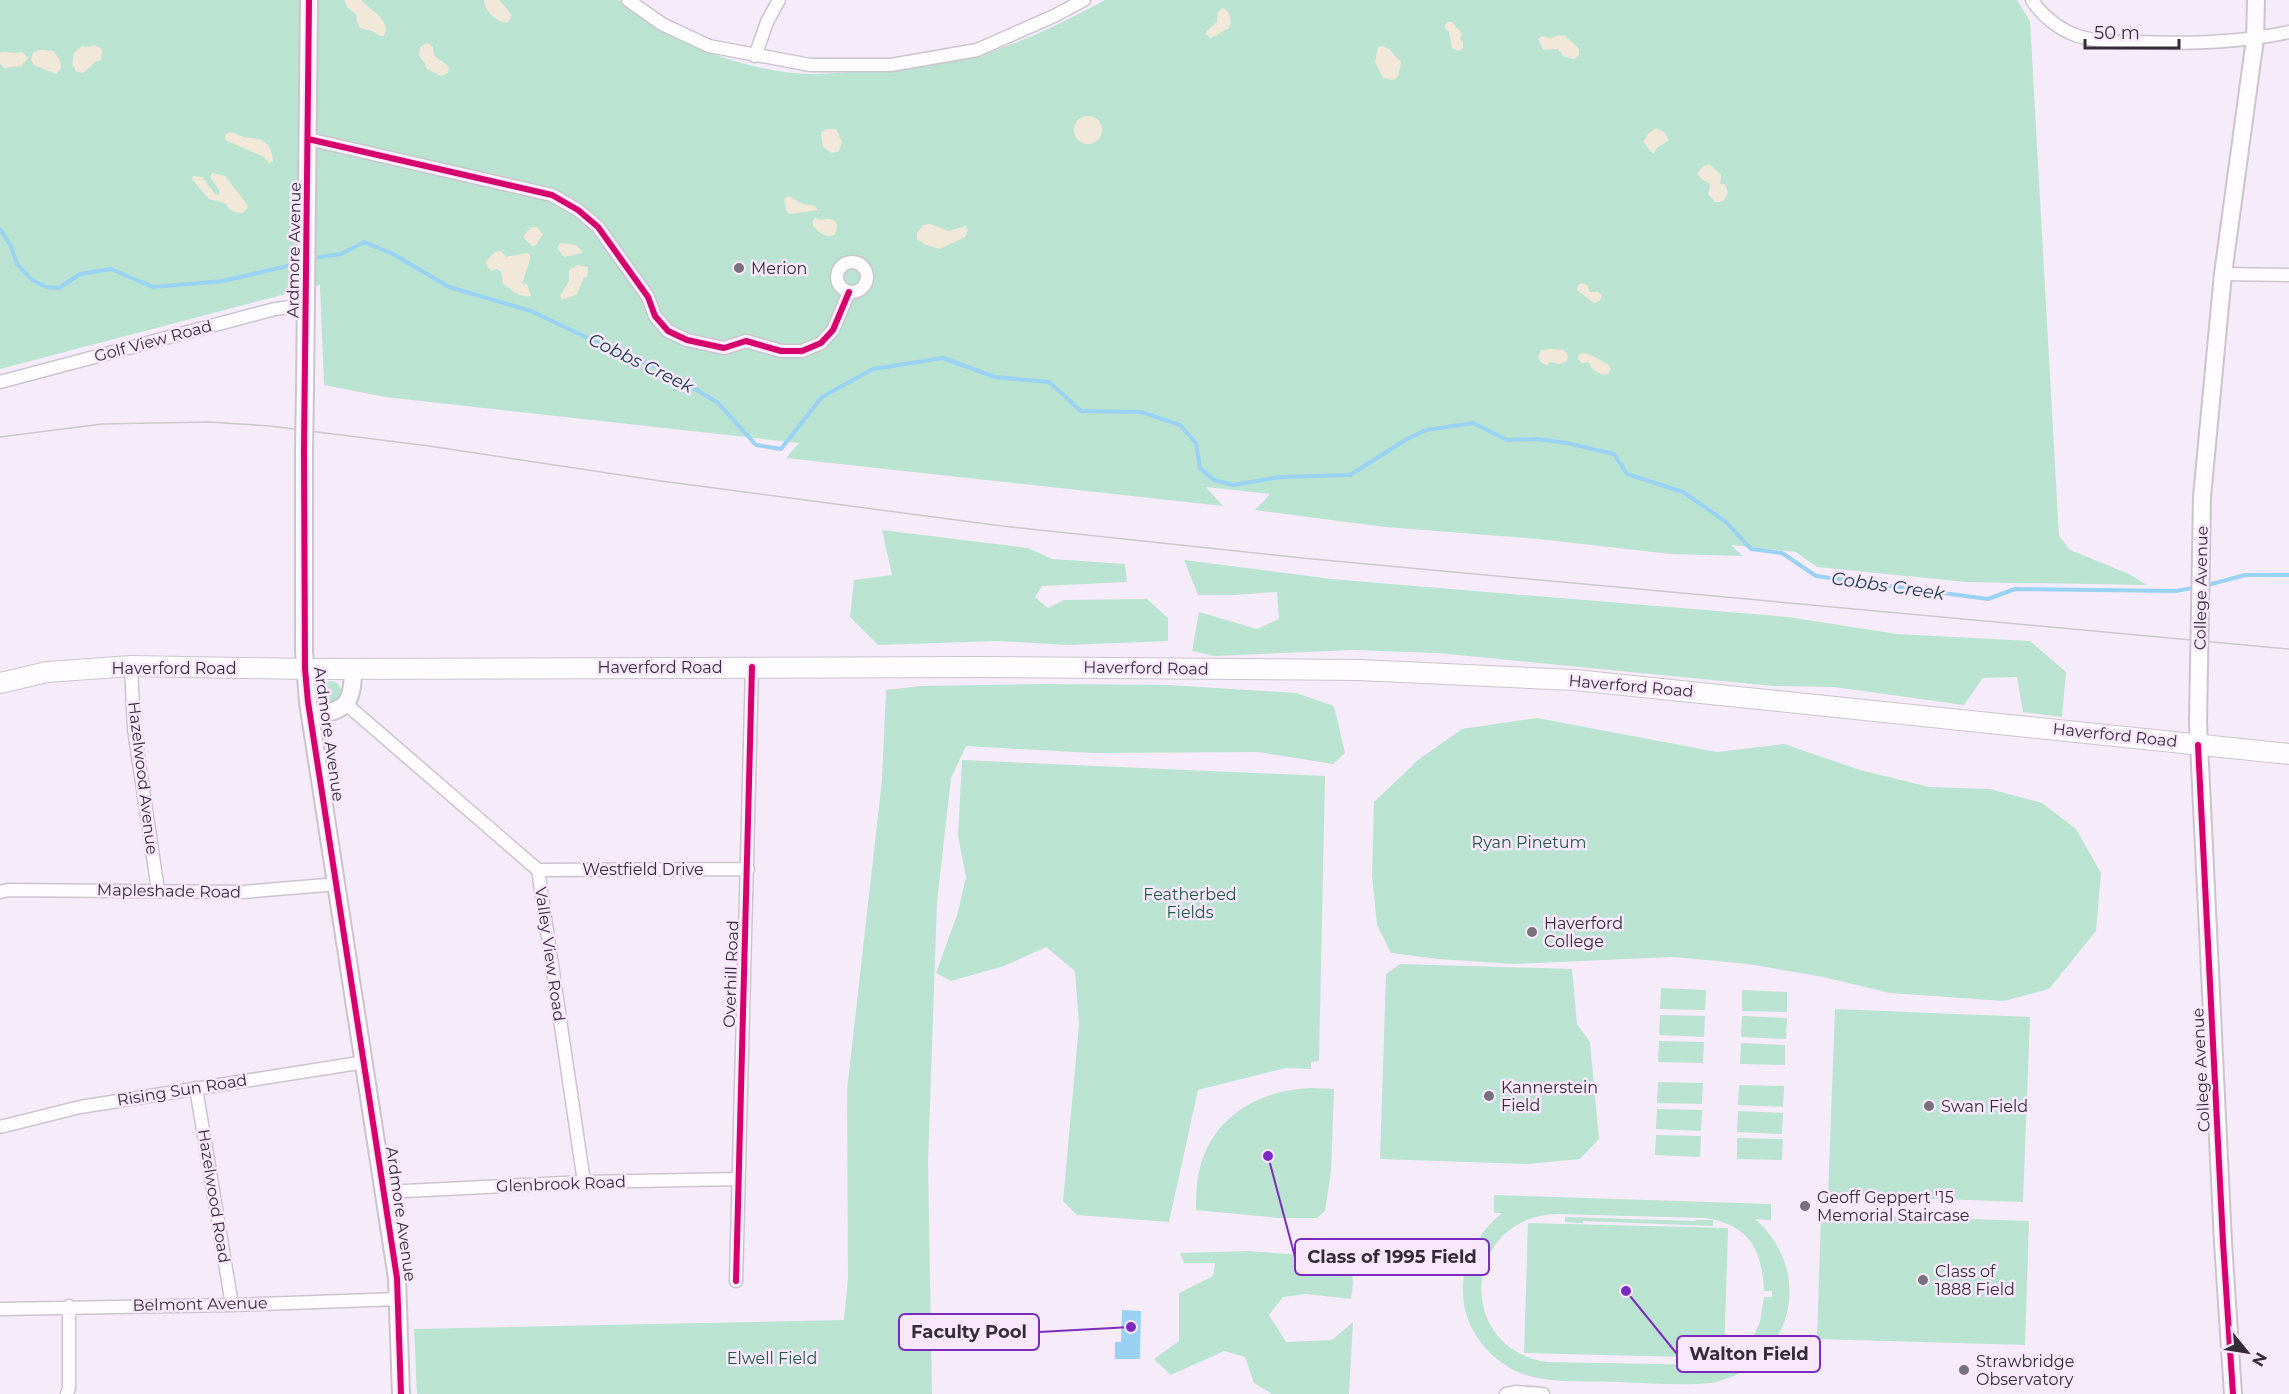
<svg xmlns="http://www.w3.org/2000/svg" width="2289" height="1394" viewBox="0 0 2289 1394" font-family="Montserrat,sans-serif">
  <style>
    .green { fill: #bae3d2; fill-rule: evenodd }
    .sand { fill: #f2e8da }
    .water { fill: #9ad2f3 }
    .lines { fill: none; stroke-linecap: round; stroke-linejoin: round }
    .stream { stroke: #9ad2f3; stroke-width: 4 }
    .street-casing { stroke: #cbc4ce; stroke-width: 15 }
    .secondary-casing { stroke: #cbc4ce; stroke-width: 20 }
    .primary-casing { stroke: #cbc4ce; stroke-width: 22 }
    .street { stroke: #fefcfe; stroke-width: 12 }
    .secondary { stroke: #fefcfe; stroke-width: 16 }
    .primary { stroke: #fefcfe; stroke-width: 20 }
    .tram { stroke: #cbc8cb; stroke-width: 1.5 }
    .secondary-bridge-casing { stroke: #cbc4ce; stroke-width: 20; stroke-linecap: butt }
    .secondary-bridge { stroke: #fefcfe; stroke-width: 16 }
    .cycleway-casing { stroke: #f9e7fe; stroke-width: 10 }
    .cycleway { stroke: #d6006c; stroke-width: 6 }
    .poi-dot { fill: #78707a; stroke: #f9e7fe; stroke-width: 2 }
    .labels { text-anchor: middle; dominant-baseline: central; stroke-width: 5; stroke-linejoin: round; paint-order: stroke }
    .street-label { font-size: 16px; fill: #342d36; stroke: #f9e7fe }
    .poi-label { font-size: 16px; fill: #342d36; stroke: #f9e7fe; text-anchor: start }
    .park-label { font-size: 16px; fill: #1e5c41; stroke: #f9e7fe }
    .water-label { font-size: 18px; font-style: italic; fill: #183e4f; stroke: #f9e7fe }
    .leader { fill: none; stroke: #7b2cbf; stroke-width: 2 }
    .callout-dot { fill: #7b2cbf; stroke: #f9e7fe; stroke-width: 2 }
    .callout { fill: #f9e7fe; stroke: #7b2cbf; stroke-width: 2 }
    .callout-label { font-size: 18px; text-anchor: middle; font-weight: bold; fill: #342d36 }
  </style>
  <rect width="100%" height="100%" fill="#f6ecf9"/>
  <path class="green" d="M0 0H619C663 41 752 74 812 74 848 73 885 70 921 64 939 62 958 61 975 56 1021 44 1064 22 1105 0H2017L2030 21 2059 536 2070 550 2129 574 2147 585 1966 582 1817 567 1796 552 1731 545 1743 556 1671 554 1538 539 1385 527 1255 510 1270 494 1206 487 1223 506 786 458 799 443 385 397 324 385 320 285 0 369Z
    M882 530 1028 548 1052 559 1125 564 1127 582 1042 586 1035 597 1048 608 1064 600 1147 599 1168 618V641L1067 645 997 641 878 645 850 617 854 580 892 575Z
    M1184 560 1331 579 1788 617 1897 634 2030 641 2066 672 2062 717 2023 712 2017 677 1983 678 1964 705 1834 687 1773 686 1438 653 1354 650 1214 656 1192 651 1199 612 1257 629 1279 619 1277 592 1235 595H1198Z
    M321 691a10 10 0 1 1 20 0a10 10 0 1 1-20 0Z
    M1041 684 1169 685 1296 693 1334 706 1345 753 1333 764 1257 752 1092 753 966 746 951 778 937 902 928 1162 932 1394H417L414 1329 844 1320 848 1278 847 1090 882 780 886 690 921 686Z
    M1537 718 1717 752 1784 744 1860 770 1929 787 1990 789 2042 803 2076 829 2101 873 2096 931 2049 989 2004 1001 1890 993 1823 977 1748 964 1673 957 1514 964 1439 959 1391 953 1377 925 1372 876 1374 802 1418 760 1462 729Z
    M962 760 1325 776 1319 1061 1311 1062V1069L1286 1068 1198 1090 1169 1222 1077 1215 1063 1201 1079 1025 1075 971 1046 947 1004 966 951 981 936 973 958 912 966 877 958 836Z
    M1400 964 1572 969 1577 1024 1590 1042 1599 1139 1580 1159 1527 1164 1380 1159 1386 974Z
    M1661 988 1706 990 1705 1010 1660 1009Z
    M1742 990 1787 992V1012L1742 1011Z
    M1835 1009 2030 1017 2023 1202 1828 1195Z
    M1660 1015 1705 1016 1704 1037 1659 1035Z
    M1742 1016 1787 1018 1786 1039 1741 1037Z
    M1659 1041 1704 1042 1703 1063 1658 1062Z
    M1741 1043 1785 1045V1065L1740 1064Z
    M1658 1082 1703 1083 1702 1104 1657 1103Z
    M1739 1085 1784 1086 1783 1107 1738 1105Z
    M1311 1088 1334 1089 1331 1172 1325 1211 1317 1218H1279L1196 1210C1196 1199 1196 1188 1198 1178 1207 1120 1256 1090 1311 1088Z
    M1657 1109 1702 1110 1701 1131 1656 1129Z
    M1738 1111 1783 1113 1782 1134 1737 1132Z
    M1656 1135 1701 1136 1700 1157 1655 1155Z
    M1737 1138 1783 1139 1782 1160 1737 1159Z
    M1494 1195 1771 1204V1220L1755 1219C1817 1273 1791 1366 1712 1383 1681 1386 1650 1383 1620 1382 1593 1381 1564 1383 1538 1378 1497 1371 1463 1333 1463 1292 1462 1260 1478 1233 1502 1213H1494ZM1557 1214 1704 1218C1749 1224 1762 1249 1764 1291H1772V1299L1771 1297H1764L1760 1322 1750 1345 1733 1357 1712 1365 1547 1362C1454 1348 1462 1217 1557 1214Z
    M1821 1214 2029 1221 2025 1345 1817 1339Z
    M1565 1217 1695 1221 1696 1220H1713V1226L1583 1221V1223L1565 1222Z
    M1528 1223 1728 1228 1724 1358 1524 1353Z
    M1249 1251 1351 1259 1353 1284 1351 1299 1306 1294 1283 1297 1269 1315 1286 1342 1332 1340 1353 1322 1349 1394H1272L1254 1383 1245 1357 1224 1351 1171 1375 1154 1359 1179 1341V1293L1213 1276 1215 1263H1184L1180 1253Z"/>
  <path class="sand" d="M344 0H361C371 12 383 13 386 29L384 36H380L372 31 360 28 356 20 357 15 347 7Z
    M484 0H499L512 15 507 23C495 21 485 12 484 0Z
    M1223 8C1231 12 1232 21 1229 28L1211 38 1205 34 1207 31 1217 22 1218 12Z
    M1447 22H1452L1462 34 1460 39 1463 42V48L1458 51 1452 48 1449 32 1444 28Z
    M1560 35 1565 36 1579 49V55L1574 59 1564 57 1558 49 1543 50 1538 39 1542 36 1550 38Z
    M427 43 433 47 434 55 449 67 448 73 441 76 427 69 424 62 419 56 420 47Z
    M94 45 102 49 101 60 95 62 83 73 75 71V67L72 66 74 53 82 46 89 47Z
    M1382 46 1389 49 1401 62 1398 77 1393 80 1383 78 1375 62 1378 47Z
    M42 50 53 51 60 60 61 68 56 74 34 65 31 60 33 52Z
    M3 52 15 53 22 52 28 58 21 66 4 68 0 63V53Z
    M1074 130a14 14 0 1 1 28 0a14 14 0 1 1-28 0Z
    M1656 128 1665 133 1669 140 1657 148 1653 154 1643 142 1649 133Z
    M827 129H836L842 142 839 151 832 153 823 147 821 132Z
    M230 132C236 133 243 138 249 138 264 138 272 145 273 161L269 163 264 157 227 141 225 139 226 134Z
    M1709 164 1721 175 1720 184H1725L1728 192C1726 199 1723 203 1715 202L1708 194 1710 187 1709 183 1704 181 1697 173 1702 167Z
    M212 173 225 176 246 203 248 207 243 213C235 213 229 211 225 203L209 199 192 179 193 176 202 177 215 194 219 195V190L210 177Z
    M788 196 803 204 815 206 818 210 789 214 786 210 784 199Z
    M815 218 820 220C833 216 842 223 834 235 825 238 820 233 813 226V220Z
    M930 224 948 231 966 226 968 230 965 237 940 249 926 245 917 239V233L923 225Z
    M531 227H537L543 234 535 246H532L523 237Z
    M560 243 576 245 582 251V253L564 257 557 248Z
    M497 251H501L506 257 527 253 530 255C531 262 525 271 524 279L521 283 527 284 531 296C520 298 511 289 503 284L501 272 497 269 491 271 486 264 487 260Z
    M578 265 588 267 587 278 584 277 577 294 565 299H561L560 296 569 281V270Z
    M1582 283 1587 285 1590 292H1598L1602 295 1600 301 1594 303 1577 290 1578 285Z
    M1551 349 1564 350 1568 356 1567 361 1560 364 1550 362 1547 365 1542 363 1538 357 1541 350Z
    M1584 353C1594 355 1599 360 1608 364L1611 369 1608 374 1603 375 1593 370 1588 362 1582 363 1578 359 1579 354Z"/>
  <path class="water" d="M1122 1310 1141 1311 1140 1359H1115V1342H1121Z"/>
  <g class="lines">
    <path class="stream" d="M0 229 11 246 17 264 32 280 46 287 59 288 80 274 111 269 153 287 223 281 292 265
      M319 257 341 254 364 242 393 254 449 287 531 311 611 349 666 371 718 403 756 445 781 449 822 397 873 369 943 358 995 377 1049 382 1081 411 1141 412 1180 425 1196 443 1200 468 1214 480 1233 485 1280 477 1350 475 1407 439 1426 430 1473 423 1507 440 1536 439 1567 443 1614 454 1627 474 1683 492 1726 522 1751 549 1782 553 1816 576 1988 599 2015 589 2176 591 2197 587
      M2204 586 2245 575H2289"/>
    <defs>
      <path id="street" d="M628 0 662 24 709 46 810 65H891L977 50 1054 16 1084 0
        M2032 0C2042 16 2060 30 2078 36 2097 42 2118 42 2138 42 2189 44 2239 43 2289 32
        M755 56 767 22 779 0
        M308 139 552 195 578 210 598 227 648 297 655 316 668 331 687 340 724 348 746 341 781 351H802L821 343 833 330 849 292
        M837 277a15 15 0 1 1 30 0a15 15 0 1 1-30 0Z
        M2223 274 2289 275
        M0 382 275 309 307 305
        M131 666 134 729 158 890
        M346 704 538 870 584 1182
        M538 870 748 869
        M0 892 8 890 243 892 338 884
        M196 1088 232 1305
        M0 1127 80 1107 365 1062
        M385 1192 584 1182 737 1179
        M736 1281 752 667
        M0 1309 232 1305 399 1299
        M67 1394 69 1388V1306
        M1506 1394 1515 1392 1543 1394"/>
      <path id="secondary" d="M305 391 309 0
        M304 450V651L308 702 397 1278 401 1394
        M2202 497 2223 274 2255 39 2256 0
        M310 716C346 711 353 705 353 668
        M2198 723 2223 1242 2233 1394"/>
      <path id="primary" d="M0 683 47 672 131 666 305 669 981 667 1359 670 1575 680 2289 754"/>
    </defs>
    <use href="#street" class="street-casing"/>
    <use href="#secondary" class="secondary-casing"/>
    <use href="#primary" class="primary-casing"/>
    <use href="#street" class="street"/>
    <use href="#secondary" class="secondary"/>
    <use href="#primary" class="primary"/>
    <path class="tram" d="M0 437 102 424 208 422 270 426 429 446 661 481 1002 526 1302 558 2289 649"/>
    <defs>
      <path id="secondary-bridge" d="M304 450 305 391
        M2198 723 2202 497"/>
    </defs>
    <use href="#secondary-bridge" class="secondary-bridge-casing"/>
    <use href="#secondary-bridge" class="secondary-bridge"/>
    <defs>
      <path id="cycleway" d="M309 0 304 450 305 669 308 702 397 1278 401 1394
        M308 139 552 195 578 210 598 227 648 297 655 316 668 331 687 340 724 348 746 341 781 351H802L821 343 833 330 849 292
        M2198 745 2223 1242 2233 1394
        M736 1281 752 667"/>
    </defs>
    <use href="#cycleway" class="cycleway-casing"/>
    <use href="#cycleway" class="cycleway"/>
  </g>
  <g class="poi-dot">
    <circle cx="739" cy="268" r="6"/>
    <circle cx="1532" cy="932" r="6"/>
    <circle cx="1489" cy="1096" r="6"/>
    <circle cx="1929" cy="1106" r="6"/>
    <circle cx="1805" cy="1206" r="6"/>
    <circle cx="1923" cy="1280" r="6"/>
    <circle cx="1964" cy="1370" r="6"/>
  </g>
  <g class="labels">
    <g class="street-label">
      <text transform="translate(294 250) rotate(-89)">Ardmore Avenue</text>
      <text transform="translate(153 341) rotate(-15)">Golf View Road</text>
      <text transform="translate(2201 588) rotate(-89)">College Avenue</text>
      <text x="660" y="667">Haverford Road</text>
      <text x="174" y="668">Haverford Road</text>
      <text transform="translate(1146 668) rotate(1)">Haverford Road</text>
      <text transform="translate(1631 686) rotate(5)">Haverford Road</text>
      <text transform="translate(329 734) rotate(82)">Ardmore Avenue</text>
      <text transform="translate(2115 735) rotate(6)">Haverford Road</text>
      <text transform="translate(143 778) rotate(83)">Hazelwood Avenue</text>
      <text x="643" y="869">Westfield Drive</text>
      <text transform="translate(169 891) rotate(1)">Mapleshade Road</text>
      <text transform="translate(550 954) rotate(82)">Valley View Road</text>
      <text transform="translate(731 974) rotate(-88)">Overhill Road</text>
      <text transform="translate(2201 1070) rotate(-93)">College Avenue</text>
      <text transform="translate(182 1090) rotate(-9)">Rising Sun Road</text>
      <text transform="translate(561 1184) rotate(-2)">Glenbrook Road</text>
      <text transform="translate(214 1196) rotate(81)">Hazelwood Road</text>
      <text transform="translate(401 1214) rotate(82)">Ardmore Avenue</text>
      <text transform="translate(200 1304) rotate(-1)">Belmont Avenue</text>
    </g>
    <g class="poi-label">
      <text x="751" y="268">Merion</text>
      <text x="1544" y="923">Haverford<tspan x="1544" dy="18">College</tspan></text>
      <text x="1501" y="1087">Kannerstein<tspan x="1501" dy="18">Field</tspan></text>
      <text x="1941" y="1106">Swan Field</text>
      <text x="1817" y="1197">Geoff Geppert '15<tspan x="1817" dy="18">Memorial Staircase</tspan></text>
      <text x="1935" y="1271">Class of<tspan x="1935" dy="18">1888 Field</tspan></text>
      <text x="1976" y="1361">Strawbridge<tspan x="1976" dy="18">Observatory</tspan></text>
    </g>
    <g class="park-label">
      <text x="1529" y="842">Ryan Pinetum</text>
      <text x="1190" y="894">Featherbed<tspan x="1190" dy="18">Fields</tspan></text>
      <text x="772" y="1358">Elwell Field</text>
    </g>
    <g class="water-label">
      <text transform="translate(641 363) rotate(26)">Cobbs Creek</text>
      <text transform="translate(1888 586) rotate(8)">Cobbs Creek</text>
    </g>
  </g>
  <path class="leader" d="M1268 1156L1295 1257M1131 1327L1039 1332M1626 1291L1677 1354"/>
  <g class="callout-dot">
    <circle cx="1268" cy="1156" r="6"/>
    <circle cx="1131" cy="1327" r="6"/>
    <circle cx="1626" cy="1291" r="6"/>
  </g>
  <g class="callout">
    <rect x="1295" y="1239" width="194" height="36" rx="6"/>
    <rect x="899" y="1314" width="140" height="36" rx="6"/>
    <rect x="1677" y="1336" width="143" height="36" rx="6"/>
  </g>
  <g class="callout-label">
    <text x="1392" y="1263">Class of 1995 Field</text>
    <text x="969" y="1338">Faculty Pool</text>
    <text x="1749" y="1360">Walton Field</text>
  </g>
  <g transform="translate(2247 1352) rotate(120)" stroke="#f9e7fe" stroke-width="4.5" paint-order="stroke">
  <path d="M0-4.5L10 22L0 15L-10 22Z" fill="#342d36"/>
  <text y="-9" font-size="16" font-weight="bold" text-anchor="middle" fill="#342d36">N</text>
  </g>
  <path d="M2085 39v9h94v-9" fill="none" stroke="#342d36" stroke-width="3"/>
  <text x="2094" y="39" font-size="18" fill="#342d36" stroke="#f9e7fe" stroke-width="4.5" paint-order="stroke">50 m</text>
</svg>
